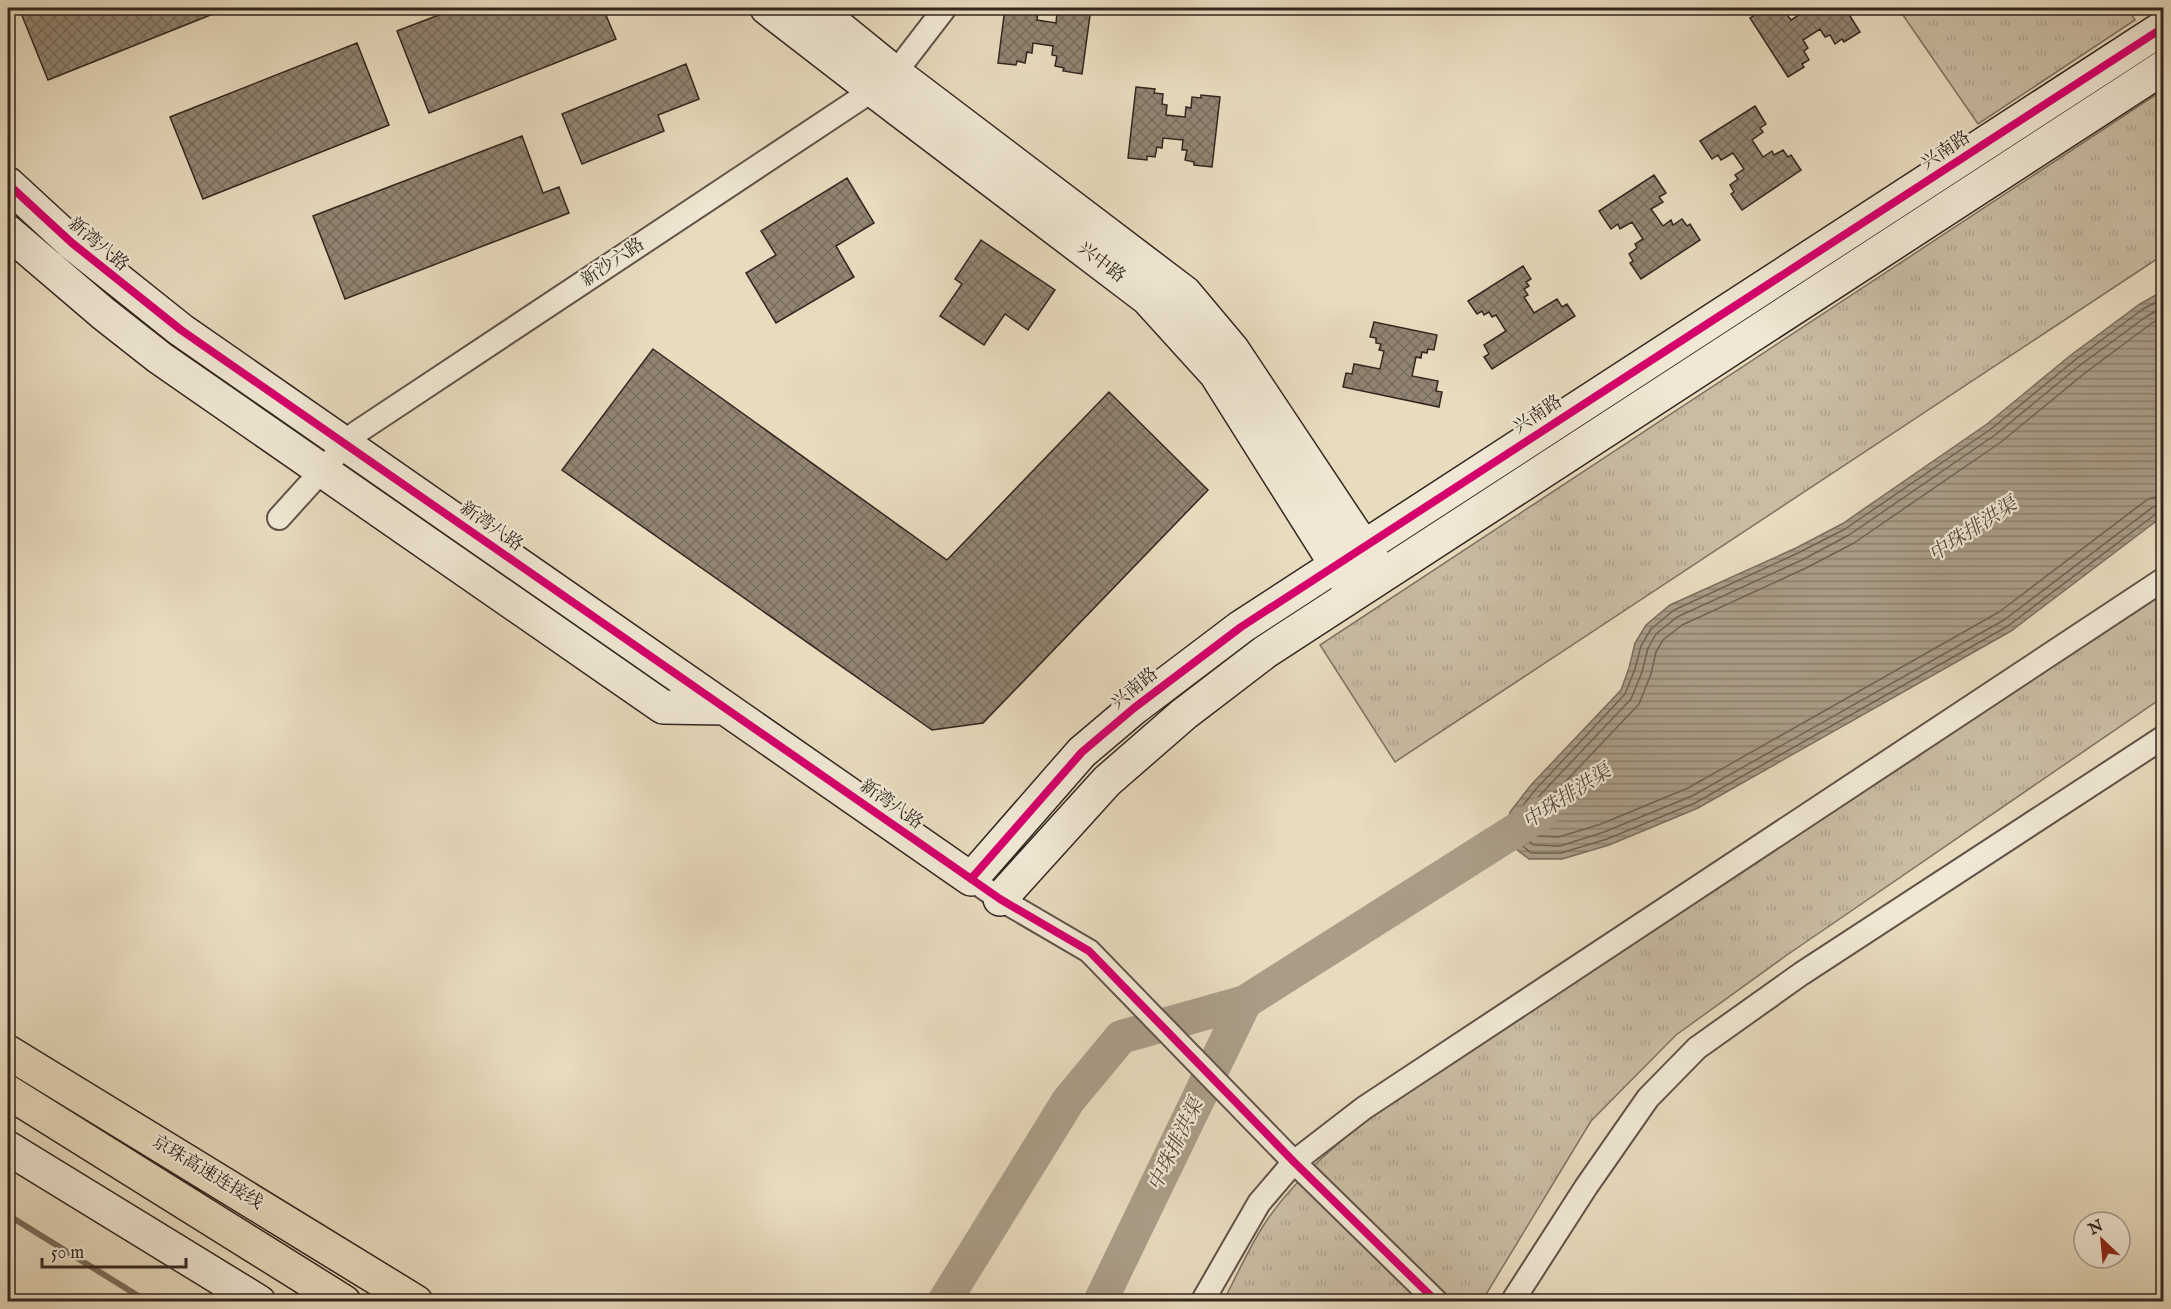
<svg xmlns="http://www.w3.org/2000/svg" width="2171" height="1309" viewBox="0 0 2171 1309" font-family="'IM FELL English','Noto Serif SC',serif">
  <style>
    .park { fill: url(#park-tufts); stroke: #7e7162; stroke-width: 1.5 }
    .water { fill: url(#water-rules); stroke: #7a6d5e; stroke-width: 1.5 }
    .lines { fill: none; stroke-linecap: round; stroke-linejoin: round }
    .shore { stroke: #6e6254; stroke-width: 1.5 }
    .stream { stroke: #7a6d5e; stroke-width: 6 }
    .river { stroke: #aa9d88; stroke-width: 34 }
    .building { fill: url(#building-cross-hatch); stroke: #322620; stroke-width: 1.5 }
    .street-casing { stroke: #605348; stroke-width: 26 }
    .secondary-casing { stroke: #322620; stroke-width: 36 }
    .highway-casing { stroke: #322620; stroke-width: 36 }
    .street { stroke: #f0e8d5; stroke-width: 22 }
    .secondary { stroke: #f0e8d5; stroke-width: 33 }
    .highway { stroke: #e8dbbe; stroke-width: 33 }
    .cycleway-casing { stroke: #f0e8d5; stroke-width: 11 }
    .cycleway { stroke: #d6006c; stroke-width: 8 }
    .labels { text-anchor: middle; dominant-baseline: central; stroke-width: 4.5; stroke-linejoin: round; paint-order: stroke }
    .street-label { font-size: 18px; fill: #322620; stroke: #f0e8d5 }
    .water-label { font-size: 20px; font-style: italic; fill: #564a3f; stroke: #f0e8d5 }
  </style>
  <defs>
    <pattern id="park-tufts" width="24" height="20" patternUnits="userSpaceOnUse" patternTransform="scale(1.5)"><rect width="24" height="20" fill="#c9bca3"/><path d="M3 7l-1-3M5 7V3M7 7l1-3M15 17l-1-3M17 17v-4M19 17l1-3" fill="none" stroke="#ada18c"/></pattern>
    <pattern id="water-rules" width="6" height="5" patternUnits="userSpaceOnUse" patternTransform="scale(1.5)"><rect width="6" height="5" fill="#aa9d88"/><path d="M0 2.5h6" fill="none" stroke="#8b806f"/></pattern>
    <pattern id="building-cross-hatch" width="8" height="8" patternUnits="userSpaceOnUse" patternTransform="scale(1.5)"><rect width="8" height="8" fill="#918472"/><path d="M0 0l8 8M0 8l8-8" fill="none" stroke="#776c5d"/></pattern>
  </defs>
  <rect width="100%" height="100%" fill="#e8dbbe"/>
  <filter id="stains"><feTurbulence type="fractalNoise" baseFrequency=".00333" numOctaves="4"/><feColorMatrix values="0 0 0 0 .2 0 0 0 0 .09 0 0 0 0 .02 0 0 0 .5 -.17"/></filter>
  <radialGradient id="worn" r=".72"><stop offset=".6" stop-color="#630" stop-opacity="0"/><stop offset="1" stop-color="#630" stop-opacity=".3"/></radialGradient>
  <path class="park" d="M1898 8H2128L2135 20 1978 124Z
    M2163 90V255L1395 762 1320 645Z
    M2163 592V697L1787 955 1676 1035 1591 1121 1482 1301 1223 1302C1237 1275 1250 1245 1267 1220 1302 1169 1353 1131 1400 1093Z"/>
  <path class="water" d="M2163 291V516L2011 631 1698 808 1609 845 1562 859H1529L1503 839 1510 812 1531 785 1621 690 1629 668 1635 643 1646 625 1670 605 1796 548 1842 524 1987 424 2071 355 2140 304Z"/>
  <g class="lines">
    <path class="shore" d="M2164 298 2143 309 2075 360 1991 429 1845 529 1798 553 1674 610 1651 629 1641 646 1635 669 1625 694 1536 789 1516 814 1511 836 1531 853H1561L1607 839 1695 803 2008 626 2157 513 2164 511
      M2164 307 2147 316 2079 366 1995 435 1849 535 1802 560 1677 617 1656 634 1648 648 1642 672 1631 699 1541 794 1522 818 1519 833 1534 845 1560 846 1604 832 1692 796 2004 620 2153 507 2164 504
      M2164 317 2152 323 2085 373 2001 442 1854 543 1806 568 1682 625 1663 640 1656 652 1651 674 1639 704 1548 800 1531 821 1529 830 1537 836 1559 837 1601 824 1688 788 1999 612 2148 499 2164 495"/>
    <path class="stream" d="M8 1215 148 1302"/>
    <path class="river" d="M944 1302 1068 1101 1121 1037 1245 1002
      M1100 1302 1245 1002 1541 814"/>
  </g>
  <path class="building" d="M19 8H228L48 80Z
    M457 8H603L616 39 429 113 397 31Z
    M1005 8H1033V10L1038 11 1037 20 1056 23 1057 13 1062 14 1063 8H1091L1082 74 1063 71 1064 68 1055 66 1057 56 1052 55 1053 46 1033 43 1032 53 1027 52 1025 63 1017 61 1016 65 998 63Z
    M1766 8 1768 10 1777 8 1781 15 1785 12 1791 20 1807 10 1806 8H1845L1860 32 1844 42 1842 39 1835 44 1830 35 1825 37 1820 29 1803 40 1808 48 1804 51 1809 60 1802 64 1804 67 1788 77 1750 18Z
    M357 43 389 125 203 199 170 117Z
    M686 64 699 99 658 115 664 131 582 164 562 114Z
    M1136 87 1155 89 1154 93 1163 94 1162 104 1167 105 1166 115 1185 117 1186 107 1191 108 1192 97 1201 98V95L1220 97 1212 167 1194 165V162L1185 160 1187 150H1182L1183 140 1163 138 1162 148 1157 147 1155 157 1147 156V160L1128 158Z
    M1755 106 1766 124 1760 128 1763 132 1752 140 1763 157 1772 151 1774 155 1783 150 1788 157 1791 155 1801 170 1742 210 1731 194 1734 192 1730 185 1738 179 1735 175 1744 169 1733 153 1721 160 1718 155 1712 159 1700 141Z
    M522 136 543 193 559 187 569 213 345 299 313 216Z
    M1654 175 1666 193 1659 197 1663 202 1651 209 1663 226 1671 220 1673 225 1682 219 1687 226 1690 224 1700 240 1641 279 1630 263 1633 261 1629 254 1637 248 1635 244 1643 239 1632 222 1620 229 1618 224 1611 229 1599 211Z
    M847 178 874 223 836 246 854 277 776 323 746 273 776 255 761 231Z
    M981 240 1055 290 1028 330 1005 314 984 345 940 316 962 284 955 279Z
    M1523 266 1531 279 1526 282 1529 286 1524 289 1528 295 1524 297 1534 313 1557 299 1562 307 1567 304 1575 316 1492 369 1484 357 1489 354 1484 345 1506 331 1496 315 1492 317 1489 312 1484 315 1482 311 1477 314 1468 301Z
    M1374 322 1437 335 1434 350 1428 349 1427 353 1422 352 1421 358 1416 357 1412 376 1438 381 1436 391 1442 392 1439 407 1343 387 1346 373 1352 374 1354 364 1380 369 1384 351 1379 350 1381 344 1376 343V338L1370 337Z
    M653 349 947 560 1109 392 1208 490 983 723 932 730 562 470Z"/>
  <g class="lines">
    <defs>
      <path id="street" d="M279 518 356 433 873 90 895 73 945 8
        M971 879 1000 899 1089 951 1294 1162 1437 1302
        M1202 1302 1259 1203 1294 1162 1364 1108 2164 579
        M1512 1302 1586 1187 1648 1098 1697 1048 1801 974 2164 737"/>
      <path id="secondary" d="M767 8 873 90 1147 298 1216 374 1347 582
        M815 8 895 73 1185 293 1232 349 1375 564
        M8 184 72 243 181 330 971 879 1082 752 1134 708 1241 627 2164 27
        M8 232 104 314 160 358 663 707 725 708
        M1000 899 1107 781 1184 714 1265 652 2164 67
        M8 1148 259 1302"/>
      <path id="highway" d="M8 1052 416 1302
        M8 1092 344 1302"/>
    </defs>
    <use href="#street" class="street-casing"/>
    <use href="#secondary" class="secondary-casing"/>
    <use href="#highway" class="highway-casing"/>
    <use href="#street" class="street"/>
    <use href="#secondary" class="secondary"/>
    <use href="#highway" class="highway"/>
    <defs>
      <path id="cycleway" d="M8 184 72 243 181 330 1000 899 1089 951 1294 1162 1437 1302
        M971 879 1082 752 1134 708 1241 627 2164 27"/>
    </defs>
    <use href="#cycleway" class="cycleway-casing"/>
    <use href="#cycleway" class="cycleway"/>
  </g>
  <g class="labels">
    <g class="street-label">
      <text transform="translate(1946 151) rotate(-33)">兴南路</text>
      <text transform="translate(98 245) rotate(40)">新湾八路</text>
      <text transform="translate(613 263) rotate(-34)">新沙六路</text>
      <text transform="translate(1101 263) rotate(37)">兴中路</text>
      <text transform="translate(1538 415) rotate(-33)">兴南路</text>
      <text transform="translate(491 527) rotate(35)">新湾八路</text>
      <text transform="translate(1135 689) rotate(-39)">兴南路</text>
      <text transform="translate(891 805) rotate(35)">新湾八路</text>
      <text transform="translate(207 1173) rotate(31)">京珠高速连接线</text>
    </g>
    <g class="water-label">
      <text transform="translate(1973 530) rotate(-33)">中珠排洪渠</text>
      <text transform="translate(1567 797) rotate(-33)">中珠排洪渠</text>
      <text transform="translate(1176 1145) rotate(-64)">中珠排洪渠</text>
    </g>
  </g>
  <rect width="2171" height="1309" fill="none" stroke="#e8dbbe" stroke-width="30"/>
  <rect x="9" y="9" width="2153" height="1291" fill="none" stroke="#322620" stroke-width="3"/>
  <rect x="15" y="15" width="2141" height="1279" fill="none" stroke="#322620" stroke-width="1.5"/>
  <g transform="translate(2102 1240) rotate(334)"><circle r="28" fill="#f0e8d5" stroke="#a49a8d" stroke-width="1.5"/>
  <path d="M0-4.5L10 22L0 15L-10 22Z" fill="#8f2418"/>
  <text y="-9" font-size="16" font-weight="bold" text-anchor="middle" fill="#322620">N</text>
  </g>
  <path d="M42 1258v9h144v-9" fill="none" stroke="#322620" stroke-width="3"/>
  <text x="51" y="1258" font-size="18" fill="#322620" stroke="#f0e8d5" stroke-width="4.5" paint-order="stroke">50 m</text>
  <rect width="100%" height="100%" filter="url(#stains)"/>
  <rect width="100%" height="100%" fill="url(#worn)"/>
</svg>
